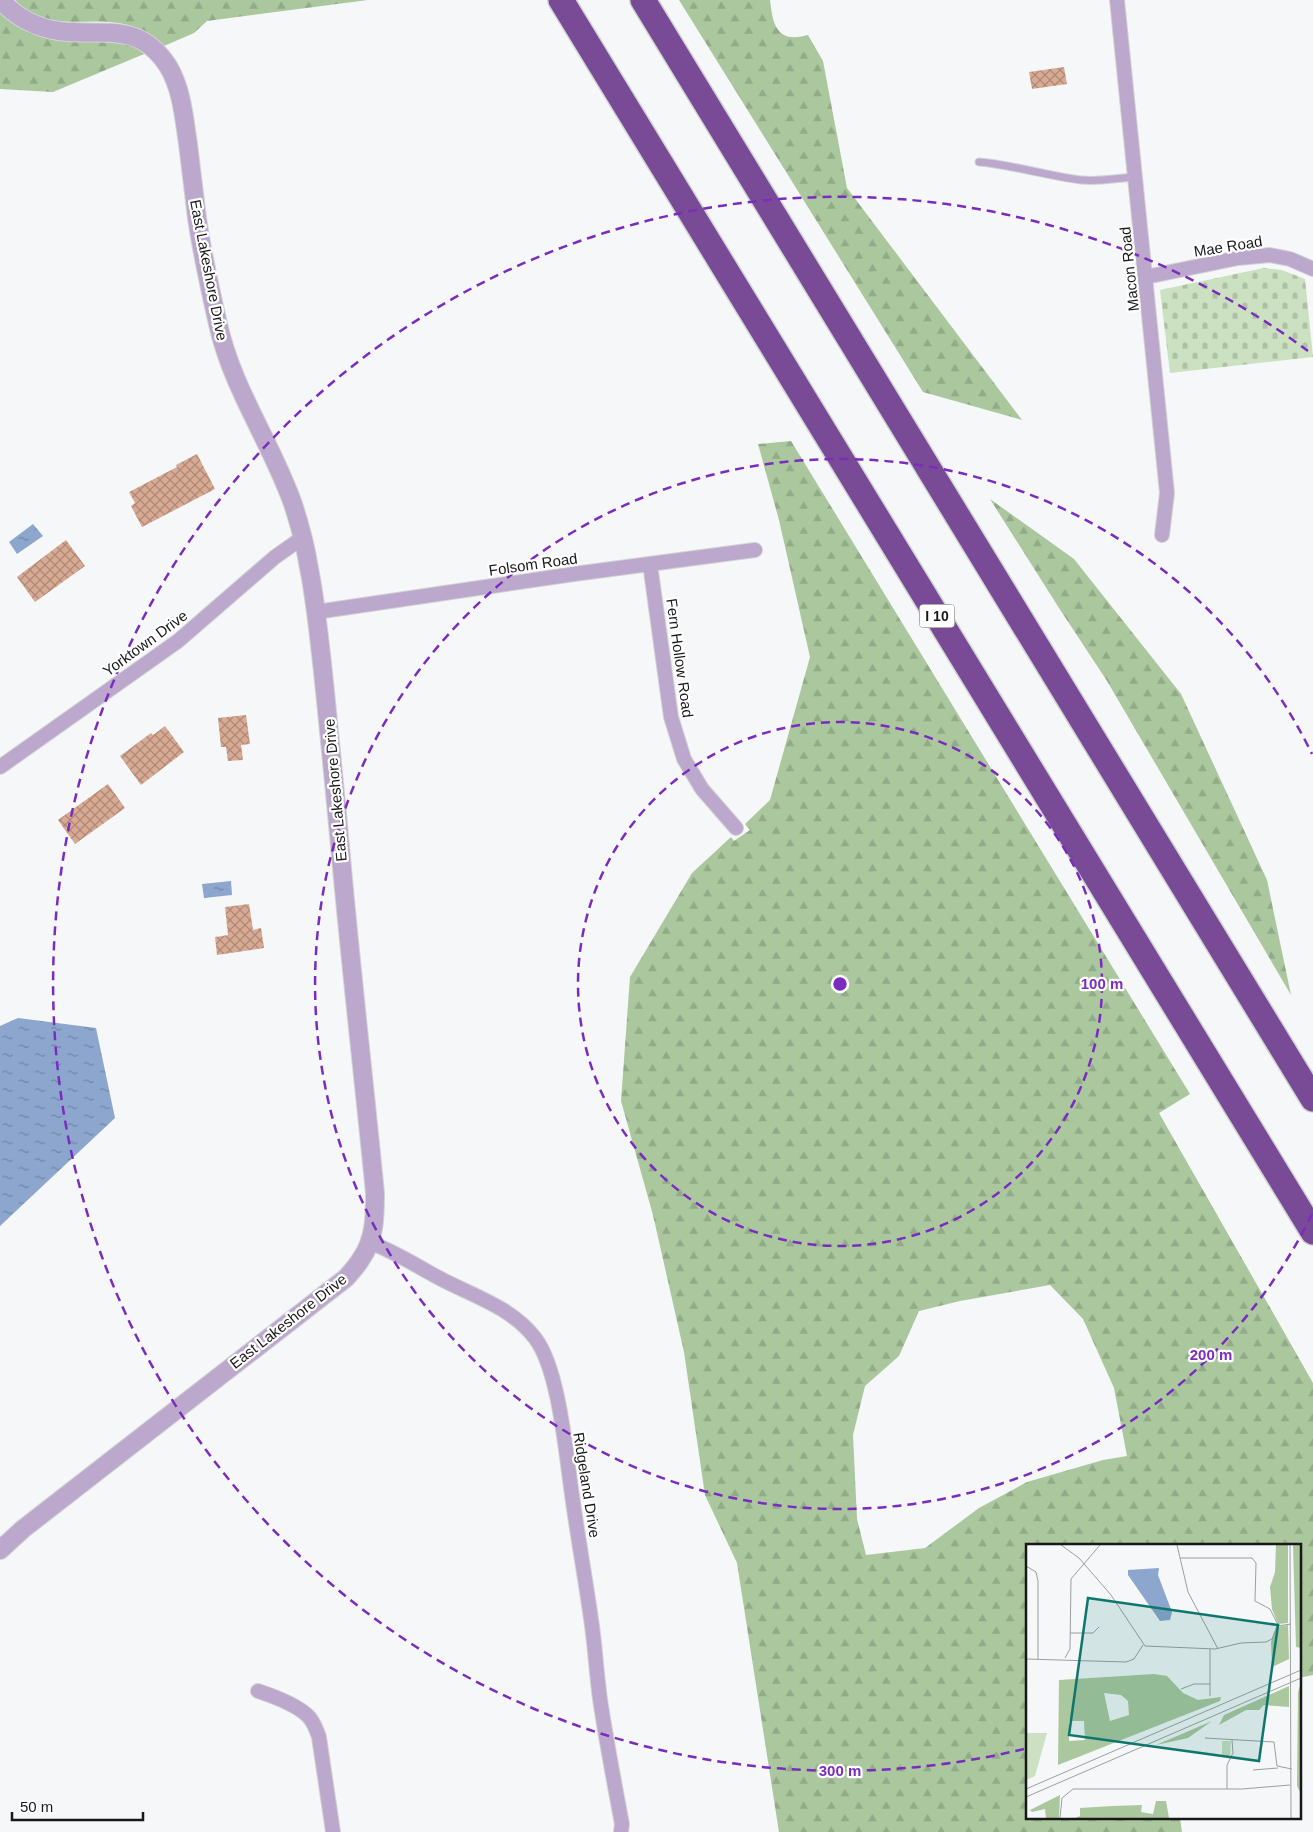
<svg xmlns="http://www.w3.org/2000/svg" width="1313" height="1832" viewBox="0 0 1313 1832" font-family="Helvetica,sans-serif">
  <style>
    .forest { fill: url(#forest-firs); fill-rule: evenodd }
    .cemetery { fill: url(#cemetery-stones) }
    .water { fill: url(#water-ripples) }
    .building { fill: url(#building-cross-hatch) }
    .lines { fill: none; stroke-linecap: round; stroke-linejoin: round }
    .service-casing { stroke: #d2d3d5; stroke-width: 9 }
    .minor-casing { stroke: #d2d3d5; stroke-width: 16 }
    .tertiary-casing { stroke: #d2d3d5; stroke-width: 20 }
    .motorway-casing { stroke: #d2d3d5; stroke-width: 28 }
    .service { stroke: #bca8cc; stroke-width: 7 }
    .minor { stroke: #bca8cc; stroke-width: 14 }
    .tertiary { stroke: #bca8cc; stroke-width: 18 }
    .motorway { stroke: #794b96; stroke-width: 25 }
    .ring { fill: none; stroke: #7b2cbf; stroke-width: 2.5; stroke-dasharray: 9 6 }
    .labels { text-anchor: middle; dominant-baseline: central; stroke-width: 4.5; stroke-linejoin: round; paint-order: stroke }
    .shield { fill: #fff; stroke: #5d5d5e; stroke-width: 1 }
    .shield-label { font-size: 14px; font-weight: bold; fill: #181819 }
    .street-label { font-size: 15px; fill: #181819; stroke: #fff }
    .inset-road { fill: none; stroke: #9d9e9f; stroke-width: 1 }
    .view { fill: #0f766e; fill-opacity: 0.15; stroke: #0f766e; stroke-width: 2.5 }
    .inset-edge { fill: none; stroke: #181819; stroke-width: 2.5 }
    .centre { fill: #7b2cbf; stroke: #fff; stroke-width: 2.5 }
    .ring-label { font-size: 15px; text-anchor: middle; font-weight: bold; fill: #7b2cbf; stroke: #fff; stroke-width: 4.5; stroke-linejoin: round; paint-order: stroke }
  </style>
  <defs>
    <pattern id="forest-firs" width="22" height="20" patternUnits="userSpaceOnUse" patternTransform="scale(1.25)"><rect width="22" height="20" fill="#aac79e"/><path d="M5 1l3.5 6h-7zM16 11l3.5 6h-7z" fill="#92aa88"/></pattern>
    <pattern id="cemetery-stones" width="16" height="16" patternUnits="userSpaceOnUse" patternTransform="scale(1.25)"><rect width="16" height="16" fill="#cbe1c2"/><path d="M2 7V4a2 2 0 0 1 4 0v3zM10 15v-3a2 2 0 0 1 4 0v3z" fill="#aec0a6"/></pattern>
    <pattern id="water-ripples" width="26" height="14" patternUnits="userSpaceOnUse" patternTransform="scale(1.25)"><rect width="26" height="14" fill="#8ca6cd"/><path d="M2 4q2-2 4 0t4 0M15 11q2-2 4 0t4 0" fill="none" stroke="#7186a6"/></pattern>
    <pattern id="building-cross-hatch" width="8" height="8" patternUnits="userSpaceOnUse" patternTransform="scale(1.25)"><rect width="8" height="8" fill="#d9aa93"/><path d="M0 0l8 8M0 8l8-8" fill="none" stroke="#af8977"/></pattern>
  </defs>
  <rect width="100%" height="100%" fill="#f5f7f9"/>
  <path class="forest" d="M15 0H368L207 21 194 33 164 46C153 36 142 29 128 25 86 14 50 36 15 0Z
    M679 0H770C772 14 773 35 791 37 796 38 803 36 808 35L823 61 847 188 1022 420 923 392Z
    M0 13C17 29 40 39 62 41 90 42 121 34 144 54L53 92 0 89Z
    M791 441 1190 1094 1159 1113 1313 1383V1675L1299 1678V1546H1027V1818H1180L1182 1832H779L737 1563 705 1495 684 1352 653 1215 621 1101 630 977 692 873 731 837 734 841 750 830 745 824 770 800 810 657 779 520 758 444ZM1050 1285 1083 1319 1114 1388 1127 1456 1103 1460 1027 1482 979 1508 925 1548 866 1555 857 1519 853 1435 865 1386 899 1356 919 1311 960 1301Z
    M990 499 1074 559 1181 694 1267 880 1291 995 1107 681 1059 608Z"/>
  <path class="cemetery" d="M1264 268 1282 270 1305 279 1313 357 1170 373 1160 290Z"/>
  <path class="water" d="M33 524 43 536 17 554 9 542Z
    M231 881 232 895 204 898 202 884Z
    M18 1018 96 1028 115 1118 0 1226V1026Z"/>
  <path class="building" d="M1064 67 1067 84 1032 89 1029 72Z
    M197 454 215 489 142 527 131 506 135 503 129 492 177 467 176 465Z
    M66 540 85 566 35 602 17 577Z
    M246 715 250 744 241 745 243 760 228 761 226 747H221L218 718Z
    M165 726 184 752 141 785 120 756 151 733 153 735Z
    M108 784 125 808 75 844 58 820Z
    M249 904 253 930 261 928 264 948 217 955 215 937 228 935 225 907Z"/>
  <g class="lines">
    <defs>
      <path id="service" d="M979 162C1014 165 1047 176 1081 180 1099 182 1118 178 1135 177"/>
      <path id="minor" d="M1117 0 1167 493 1162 535
        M1146 277 1238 258 1270 255 1290 259 1313 269
        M650 564 671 717 684 759 702 789 736 828
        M316 612 574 574 755 550
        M0 767 178 641 275 557 302 538
        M369 1242C396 1252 418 1267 443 1280 476 1297 512 1308 535 1338 559 1369 566 1454 572 1495 578 1539 586 1582 592 1626 596 1655 597 1684 602 1712 608 1750 615 1787 622 1824L621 1832
        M258 1691C273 1696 297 1705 308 1716 314 1722 316 1729 319 1737L333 1832"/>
      <path id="tertiary" d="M0 1550 23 1529 346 1278C351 1272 357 1266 361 1259 375 1239 375 1216 375 1193 364 1081 351 969 341 857 335 793 329 728 322 663 318 629 315 596 308 563 305 543 299 523 293 504 271 442 232 388 218 324 210 289 202 253 197 218 194 193 191 169 188 144 184 118 182 89 168 66 138 20 103 37 59 31 37 28 15 17 1 0"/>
      <path id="motorway" d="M561 0 1313 1232
        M643 0 1313 1099"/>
    </defs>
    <use href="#service" class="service-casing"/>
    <use href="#minor" class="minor-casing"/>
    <use href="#tertiary" class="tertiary-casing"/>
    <use href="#motorway" class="motorway-casing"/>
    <use href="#service" class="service"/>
    <use href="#minor" class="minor"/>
    <use href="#tertiary" class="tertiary"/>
    <use href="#motorway" class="motorway"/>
  </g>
  <g class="ring">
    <circle cx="840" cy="984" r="262"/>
    <path d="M1312 1214A525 525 0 1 1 1312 754"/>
    <path d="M1024 1749A787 787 0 1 1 1308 351"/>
  </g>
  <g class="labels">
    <rect class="shield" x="919.5" y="604.5" width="35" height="23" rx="4"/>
    <g class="shield-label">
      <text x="937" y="616">I 10</text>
    </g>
    <g class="street-label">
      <text transform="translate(1228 246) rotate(-9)">Mae Road</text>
      <text transform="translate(1129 269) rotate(-96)">Macon Road</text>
      <text transform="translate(209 270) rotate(79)">East Lakeshore Drive</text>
      <text transform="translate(533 564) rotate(-8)">Folsom Road</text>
      <text transform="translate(145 643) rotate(-36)">Yorktown Drive</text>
      <text transform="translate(680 658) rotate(82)">Fern Hollow Road</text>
      <text transform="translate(335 790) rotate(-95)">East Lakeshore Drive</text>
      <text transform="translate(288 1321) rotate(-38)">East Lakeshore Drive</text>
      <text transform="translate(587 1485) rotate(81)">Ridgeland Drive</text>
    </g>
  </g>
  <g transform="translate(1026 1544)">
    <rect width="275" height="275" fill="#f5f7f9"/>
    <path d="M0 189H21L9 232 0 236Z" fill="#cbe1c2"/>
    <path d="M250 1H262V79L252 80 246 65 244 43 249 28ZM267 1H275V104L270 103ZM262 81 263 115 246 123 245 98 251 83ZM128 130 141 132 157 149 172 156 195 153 194 157 32 221 33 136ZM78 149 95 151 102 157 103 171 84 177ZM43 177H58L59 196 43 197ZM275 139V248H274L271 242 272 148ZM263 142V163L238 161 233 166H220L193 181 198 171ZM186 177 162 194 130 201ZM34 251 33 274H20L19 265 6 268 4 266ZM130 257H140L143 274H49L54 272V264L86 262 116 261 115 268 127 270Z" fill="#aac79e" fill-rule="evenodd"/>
    <path d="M196 197H205L204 213 196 212Z" fill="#cbe1c2"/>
    <path d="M133 24 132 31 146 68 144 76 134 77 102 31V26Z" fill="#8ca6cd"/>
    <path class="inset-road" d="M35 1 53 14 85 51 119 102 189 105 215 99 240 98 246 95 251 82 265 80M151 1 162 48 192 105M264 1 265 274M154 14H226L230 19 229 57 244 65 252 81M0 22 10 28 12 37V115M44 89H67L73 83M184 105V152M39 114 44 105 45 35 74 1M0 115 100 118 108 115 117 101M155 145 168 140H184M179 194 248 198 251 222 266 225M227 226 252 224M0 245 275 126M201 245V221L207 209 206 196M0 253 275 134M34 274 36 254 47 245H216L264 241"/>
    <path class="view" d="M62 54 252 81 233 217 43 191Z"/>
    <rect width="275" height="275" class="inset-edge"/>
  </g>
  <circle cx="840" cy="984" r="8" class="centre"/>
  <g class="ring-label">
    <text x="1102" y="989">100 m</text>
    <text x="1211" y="1360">200 m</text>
    <text x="840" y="1776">300 m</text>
  </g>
  <path d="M12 1812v8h131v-8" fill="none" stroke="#181819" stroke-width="2.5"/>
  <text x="20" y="1812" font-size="15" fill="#181819" stroke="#ffffff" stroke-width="4" paint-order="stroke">50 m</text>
</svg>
